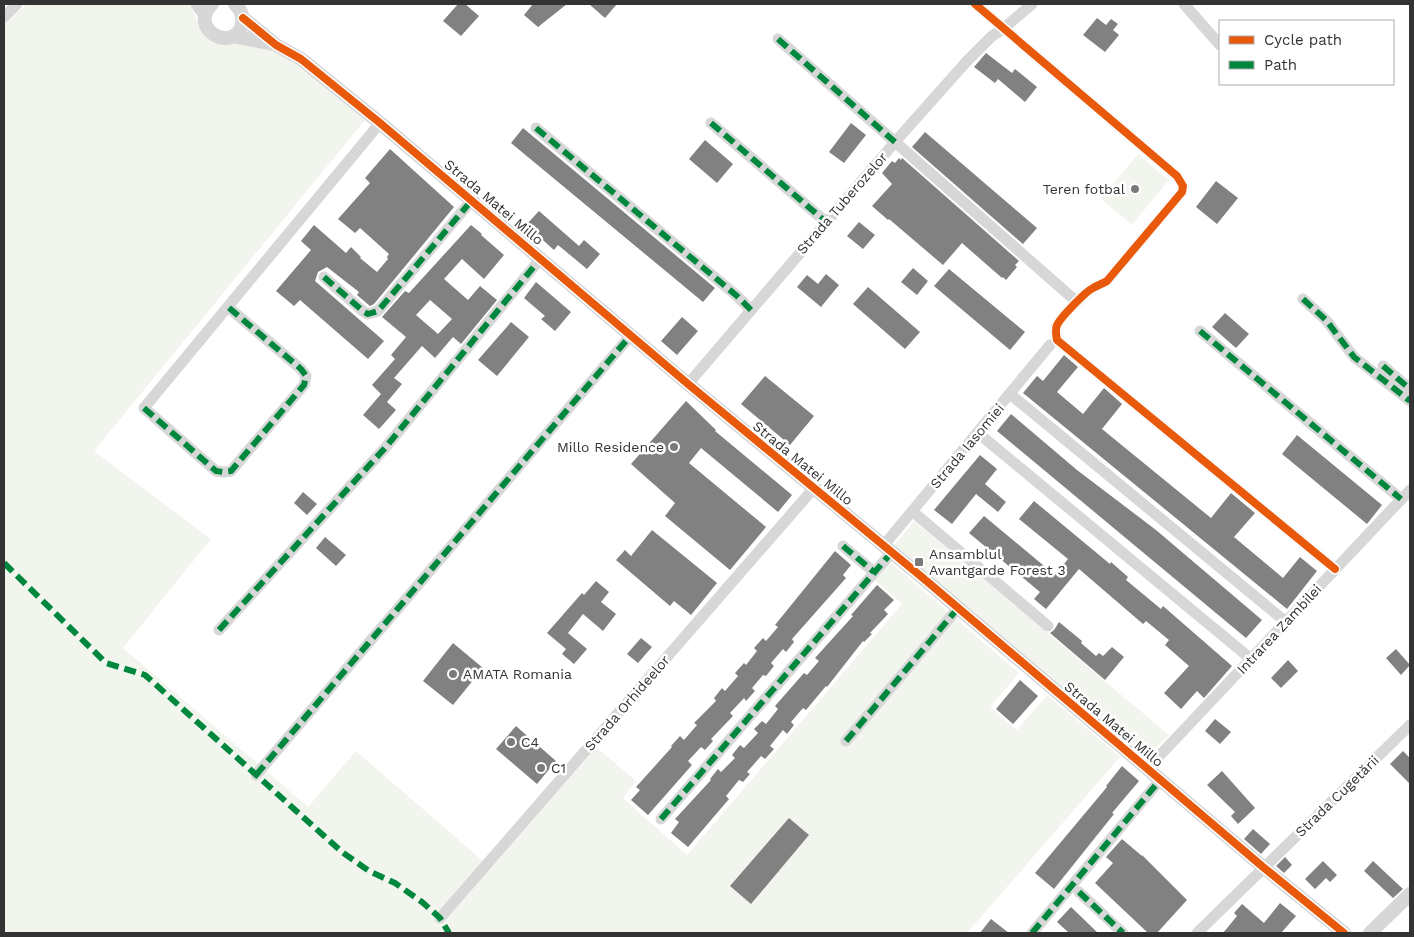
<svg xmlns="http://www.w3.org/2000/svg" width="1414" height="937" viewBox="0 0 1414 937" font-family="'Work Sans',sans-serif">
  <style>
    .green { fill: #f1f5ed }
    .building { fill: #818181; fill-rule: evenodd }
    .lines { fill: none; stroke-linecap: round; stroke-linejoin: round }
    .minor { stroke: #d7d7d7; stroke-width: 11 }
    .tertiary { stroke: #d7d7d7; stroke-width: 14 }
    .quiet { stroke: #00873e; stroke-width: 6; stroke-dasharray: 12 6; stroke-linecap: butt }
    .cycleway-casing { stroke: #fff; stroke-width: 11 }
    .cycleway { stroke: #e8590c; stroke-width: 8 }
    .poi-dot { fill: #7a7a7a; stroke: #fff; stroke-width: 2 }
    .labels { text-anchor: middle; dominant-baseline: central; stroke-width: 5; stroke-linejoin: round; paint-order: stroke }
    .poi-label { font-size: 14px; fill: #333; stroke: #fff; text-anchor: start }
    .street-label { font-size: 14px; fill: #333; stroke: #fff }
  </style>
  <rect width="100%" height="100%" fill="#fff"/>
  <path class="green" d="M27 4H190C197 15 197 29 207 38 219 50 239 39 255 44 297 58 331 93 365 120L94 451 211 539 123 648 308 807 356 751 491 868 596 747 636 781 623 798 687 855 902 604 875 580 890 562 1019 673 990 707 1017 730 1047 695 1120 757 967 933H4V25Z
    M1138 154 1169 180 1132 225 1101 199Z
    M914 521 1169 735 1144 760 894 546Z"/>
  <path class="building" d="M458 4H465L479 16 461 36 443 21Z
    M533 4H567L538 27 524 15Z
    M589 4H617L605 18Z
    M1097 18 1106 25 1111 19 1118 24 1113 30 1119 35 1105 52 1083 35Z
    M986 53 1012 73 1015 69 1037 87 1025 102 998 79 995 83 974 67Z
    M851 123 866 135 844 163 829 152Z
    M523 128 715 288 703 302 511 143Z
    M925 132 1037 228 1023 244 912 147Z
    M705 140 733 164 717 183 689 159Z
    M390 149 454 207 374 304 370 306 357 295 359 292 327 267 318 272 315 281 384 341 368 359 300 300 294 306 276 291 311 250 301 241 314 225 346 253 351 247 361 257 360 258 377 272 388 259 387 257 389 254 360 228 355 233 338 219 370 183 365 178Z
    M899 158 901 160 902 158 1019 261 1015 265 1017 267 1006 280 1003 277 1002 278 962 243 943 265 889 219 888 220 872 206 892 184 882 173 892 161 895 163Z
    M1216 181 1238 198 1217 224 1196 207Z
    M539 211 579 246 584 240 600 254 587 269 558 245 554 250 526 225Z
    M859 222 875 235 863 249 847 236Z
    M471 225 482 234 481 235 504 255 484 279 462 259 444 279 468 300 480 286 497 300 461 344 453 337 435 358 422 346 394 378 402 384 387 402 396 410 379 429 363 415 381 394 372 385 395 359 391 355 406 337 382 317 405 291 409 293ZM430 300 452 319 438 334 416 315Z
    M913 268 928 281 917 295 901 282Z
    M949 269 1025 332 1010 350 934 286Z
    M826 274 839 285 821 307 797 287 807 275 818 284Z
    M536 282 571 312 555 331 541 319 545 316 524 298Z
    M868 287 920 332 905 349 853 304Z
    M1225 313 1249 334 1236 348 1212 327Z
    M682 317 698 331 677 355 661 341Z
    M511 322 529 337 497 376 478 360Z
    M1064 355 1078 367 1057 392 1083 414 1104 388 1122 404 1102 429 1211 518 1231 493 1255 513 1234 537 1283 578 1300 557 1317 571 1287 609 1023 393 1037 376 1043 381Z
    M765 376 814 416 790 445 741 404Z
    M686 401 716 430 715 431 792 495 778 512 701 448 689 463 766 527 730 570 665 516 675 503 631 464Z
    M1011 414 1077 470 1156 530 1262 620 1246 638 997 431Z
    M1297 435 1382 505 1367 524 1282 454Z
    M980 455 997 469 985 484 1006 502 998 512 976 494 952 524 934 510Z
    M303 492 317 504 307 515 294 503Z
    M1034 501 1110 564 1111 562 1128 577 1126 580 1161 609 1163 606 1232 666 1204 698 1197 691 1181 709 1164 693 1189 666 1165 645 1169 640 1146 621 1143 624 1079 569 1046 609 1034 599 1040 592 969 533 984 516 1055 575 1068 559 1019 519Z
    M652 530 717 583 691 615 674 601 670 606 616 560 625 550 631 556Z
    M325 537 346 555 336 566 316 548Z
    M835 551 851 565 843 575 846 578 792 639 794 642 786 652 783 649 771 663 774 666 766 676 763 675 752 688 755 691 746 701 744 698 730 713 733 716 711 739 713 741 705 750 701 747 688 761 692 765 648 815 631 800 640 790 636 787 672 747 671 746 680 736 684 740 697 725 694 723 716 701 714 698 722 688 725 691 738 676 735 673 744 663 746 665 757 651 754 648 763 638 766 641 778 627 775 625Z
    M596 581 609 592 601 602 616 614 603 631 583 614 568 633 587 649 574 664 562 654 566 649 547 633 582 593 584 595Z
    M877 585 894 600 884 610 888 614 870 633 872 634 864 642 863 641 827 687 826 686 806 710 803 708 791 722 794 725 787 734 783 730 770 746 774 749 765 759 761 756 747 772 750 774 743 782 739 780 726 796 729 799 688 847 671 833 679 822 675 819 711 780 710 779 718 769 721 772 735 758 732 755 740 745 744 748 758 733 754 729 762 721 766 724 778 709 775 706 804 673 807 675 819 661 815 658 853 616 851 615Z
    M1059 622 1082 641 1081 643 1096 656 1099 653 1103 656 1112 647 1124 657 1105 680 1050 633 1054 630Z
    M641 638 652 647 638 663 627 654Z
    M453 643 483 668 453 705 423 681Z
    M1396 649 1410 665 1401 675 1386 658Z
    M1288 660 1298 671 1281 688 1271 678Z
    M1020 680 1038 696 1013 724 996 709Z
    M1215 719 1231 732 1220 744 1205 731Z
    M516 726 556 761 537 784 496 749Z
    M1403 751 1410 758V784L1390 764Z
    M1122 766 1139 781 1112 813 1114 814 1054 889 1035 873 1107 787 1106 786Z
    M1222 771 1255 808 1238 824 1231 816 1235 812 1207 785Z
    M789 818 809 835 751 904 730 886Z
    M1253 829 1270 844 1261 854 1244 839Z
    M1122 839 1142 856V855L1187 900 1157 933H1148L1095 883 1113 863 1106 857Z
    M1285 857 1292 865 1284 873 1276 866Z
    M1323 861 1337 875 1330 882 1326 878 1315 889 1305 879Z
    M1373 861 1403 889 1393 898 1364 871Z
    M1280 903 1296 916 1281 933H1223L1237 916 1234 913 1242 904 1264 923Z
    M1071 907 1098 933H1069L1057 922Z
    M991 919 1009 933H980Z"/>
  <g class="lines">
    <path class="minor" d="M196 4 205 17
      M975 4 1177 176 1183 186 1182 192 1107 281C1102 284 1098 285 1093 288 1085 292 1061 317 1057 325 1055 330 1056 335 1057 340L1335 569
      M1184 4 1220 45
      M4 17 17 4
      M778 39 1077 302
      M711 123 826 222
      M536 128 737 296 751 310
      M324 277 364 312 368 314 378 311 472 200
      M1303 299 1326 320 1354 357 1410 401
      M228 307 301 369 306 376 304 385 231 471 223 472 216 471 144 408 380 123
      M1200 331 1401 499
      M1383 366 1410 389
      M688 384 895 142 967 61 992 36 1003 29 1032 4
      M1010 394 1286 622
      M978 433 1251 659
      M912 511 1048 626
      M884 545 1050 345
      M843 546 874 572
      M219 630 385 448 541 258
      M846 741 958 608
      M1147 769 1410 490
      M256 775 631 335
      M661 819 892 552
      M1079 892 1123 933
      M440 918 814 488
      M1032 933 1160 780
      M1197 933 1410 725"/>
    <path class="tertiary" d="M212 4C187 29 233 54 242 25 244 16 241 10 235 4
      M243 18 276 45 301 59 380 123 688 384 923 578 1263 867 1344 933
      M233 36 273 44
      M1370 933 1410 894"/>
    <path class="quiet" d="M778 39 895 142
      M711 123 826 222
      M536 128 737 296 751 310
      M324 277 364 312 368 314 378 311 472 200
      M1303 299 1326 320 1354 357 1410 401
      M1200 331 1401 499
      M1383 366 1410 389
      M144 408 216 471 223 472 231 471 304 385 306 376 301 369 228 307
      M843 546 874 572
      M4 563 106 663 145 675 342 852 369 871 395 883 422 902 440 918 449 933
      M219 630 385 448 541 258
      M846 741 958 608
      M256 775 631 335
      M661 819 892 552
      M1079 892 1123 933
      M1032 933 1160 780"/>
    <defs>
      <path id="cycleway" d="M975 4 1177 176 1183 186 1182 192 1107 281C1102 284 1098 285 1093 288 1085 292 1061 317 1057 325 1055 330 1056 335 1057 340L1335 569
        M243 18 276 45 301 59 380 123 688 384 923 578 1263 867 1344 933"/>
    </defs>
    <use href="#cycleway" class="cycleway-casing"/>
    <use href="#cycleway" class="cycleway"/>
  </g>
  <g class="poi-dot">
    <circle cx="1135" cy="189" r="5"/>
    <circle cx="674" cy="447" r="5"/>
    <rect x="914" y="557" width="10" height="10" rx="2.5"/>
    <circle cx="453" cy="674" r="5"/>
    <circle cx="511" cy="742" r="5"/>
    <circle cx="541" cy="768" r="5"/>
  </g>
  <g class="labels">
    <g class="poi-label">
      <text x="1125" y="189" text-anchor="end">Teren fotbal</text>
      <text x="664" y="447" text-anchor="end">Millo Residence</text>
      <text x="929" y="554">Ansamblul<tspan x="929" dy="16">Avantgarde Forest 3</tspan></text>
      <text x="463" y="674">AMATA Romania</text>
      <text x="521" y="742">C4</text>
      <text x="551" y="768">C1</text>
    </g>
    <g class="street-label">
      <text transform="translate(494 202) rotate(40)">Strada Matei Millo</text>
      <text transform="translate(842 203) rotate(-49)">Strada Tuberozelor</text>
      <text transform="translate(967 446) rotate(-50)">Strada Iasomiei</text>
      <text transform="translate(803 463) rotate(39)">Strada Matei Millo</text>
      <text transform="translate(1279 629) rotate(-47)">Intrarea Zambilei</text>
      <text transform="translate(627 703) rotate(-49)">Strada Orhideelor</text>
      <text transform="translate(1114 724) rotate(40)">Strada Matei Millo</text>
      <text transform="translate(1337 796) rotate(-44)">Strada Cugetării</text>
    </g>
  </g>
  <rect width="1414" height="937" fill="none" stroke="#333333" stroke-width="10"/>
  <rect x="1219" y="20" width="175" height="65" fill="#ffffff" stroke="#adadad"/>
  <rect x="1229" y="36" width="25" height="8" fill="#e8590c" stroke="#adadad"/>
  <text x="1264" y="45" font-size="15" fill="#333333">Cycle path</text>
  <rect x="1229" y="61" width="25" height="8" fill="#00873e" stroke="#adadad"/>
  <text x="1264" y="70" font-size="15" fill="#333333">Path</text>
</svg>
